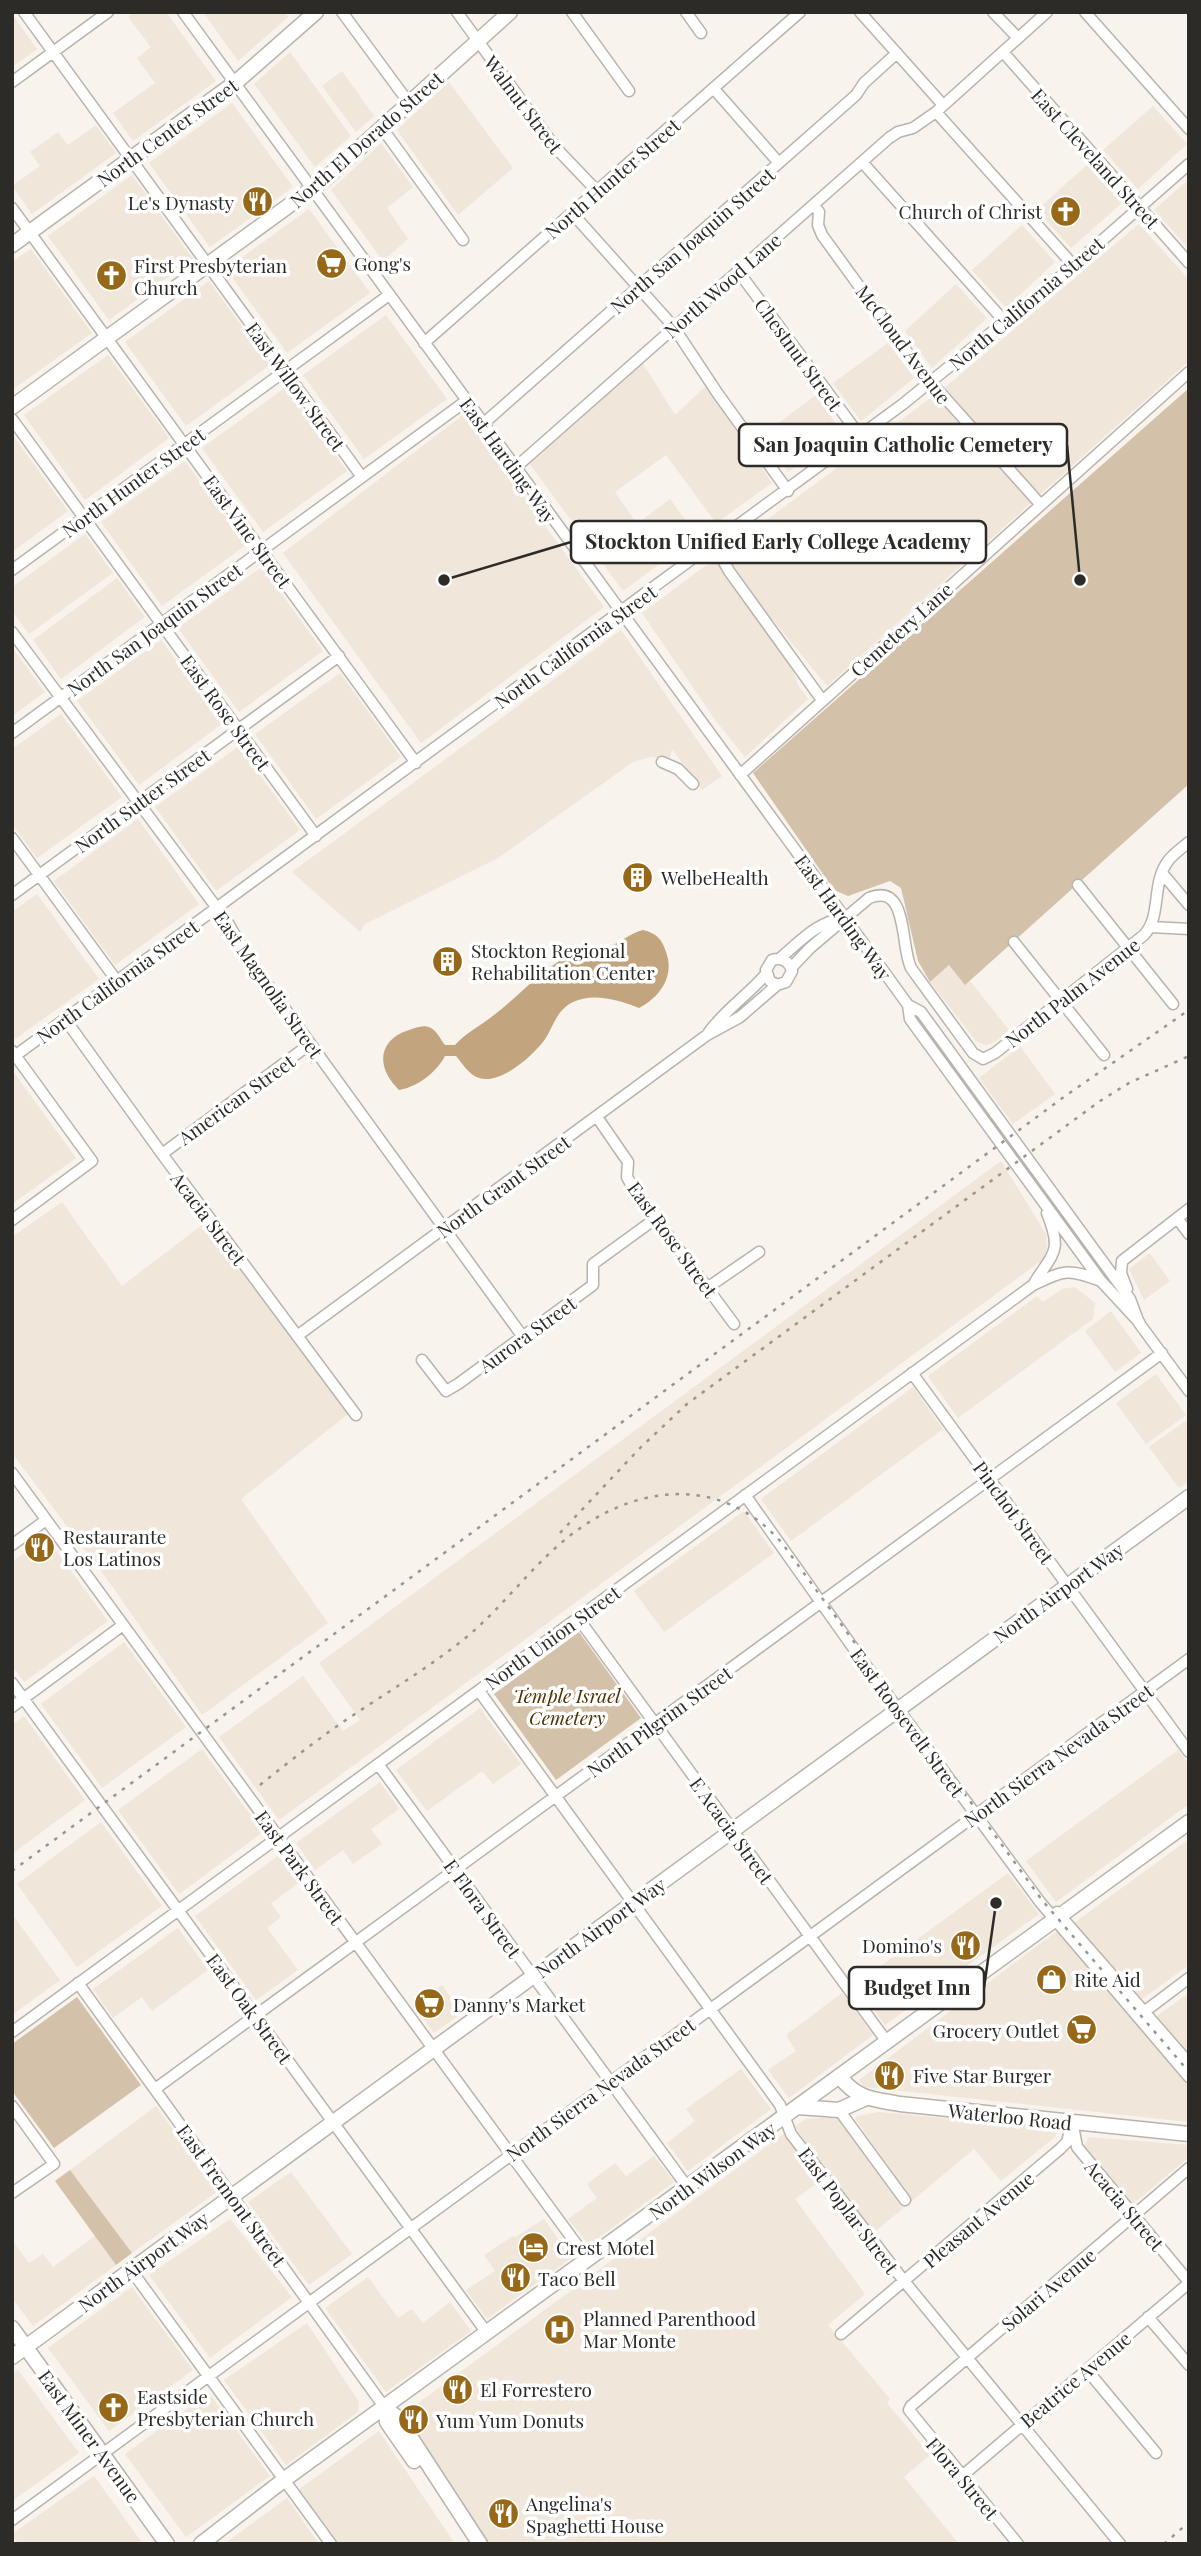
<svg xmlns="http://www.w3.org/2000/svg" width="1201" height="2556" viewBox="0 0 1201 2556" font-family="'Playfair Display',serif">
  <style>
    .built { fill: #f0e6d9 }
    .green { fill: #d3c1a9 }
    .water { fill: #c2a57e }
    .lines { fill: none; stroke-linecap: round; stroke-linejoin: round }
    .minor-casing { stroke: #b8b3ac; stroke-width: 13 }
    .major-casing { stroke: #b8b3ac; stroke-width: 17 }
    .minor { stroke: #fff; stroke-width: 10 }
    .major { stroke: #fff; stroke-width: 14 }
    .rail { stroke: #999690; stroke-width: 2.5; stroke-dasharray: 3.5 7; stroke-linecap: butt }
    .labels { text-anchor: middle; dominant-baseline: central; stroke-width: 7; stroke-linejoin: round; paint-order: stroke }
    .street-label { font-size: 19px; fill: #2d2b28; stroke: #fff }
    .poi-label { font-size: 19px; fill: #2d2b28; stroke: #fff; text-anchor: start }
    .park-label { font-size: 19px; font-style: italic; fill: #4f3200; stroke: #fff }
    .leader { fill: none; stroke: #2d2b28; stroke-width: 2.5 }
    .callout-dot { fill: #2d2b28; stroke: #fff; stroke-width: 2.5 }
    .callout { fill: #fff; stroke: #2d2b28; stroke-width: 2.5 }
    .callout-label { font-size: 21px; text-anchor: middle; font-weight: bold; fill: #2d2b28 }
  </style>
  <rect width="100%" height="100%" fill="#f8f3ec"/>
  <path class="built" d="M134 12H166L216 81 133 141 113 113 155 83 137 58 151 47 128 17Z
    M203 12H285L288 17 238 61Z
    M12 14 37 49 12 67Z
    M290 52 351 136 315 167 254 84Z
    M342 71 374 116 356 132 322 86Z
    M449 82 513 168 458 215 397 130Z
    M232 103 293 187 210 247 149 163Z
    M1153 106 1187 144 1138 189 1103 150Z
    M96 125 116 153 32 214 12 186 40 166 30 152 58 132 68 145Z
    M381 143 413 187 387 208 408 239 383 261 331 190Z
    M1088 164 1122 203 1071 248 1037 210Z
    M132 175 193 259 109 320 48 236Z
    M1189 179V249L1154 210Z
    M309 209 370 293 287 353 226 269Z
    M1139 224 1189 280V361L827 686 773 620 761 625 793 671 798 685 808 699 745 757 716 721 642 613 948 385Z
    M1022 225 1055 262 1006 308 972 270Z
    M31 249 92 333 12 390V262Z
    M209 281 270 365 186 426 125 342Z
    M956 284 987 318 932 368 905 331Z
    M386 315 447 399 364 459 303 375Z
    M888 343 914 378 861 421 833 383Z
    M108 355 169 438 85 500 24 415Z
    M642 362 675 415 706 386 772 483 716 523 666 455 615 492 637 524 670 499 697 536 623 591 529 463 562 429Z
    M286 387 347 471 263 532 202 448Z
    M816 395 843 434 788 472 761 436Z
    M464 414 604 607 421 743 283 553Z
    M12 434 68 511 12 552Z
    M185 461 246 545 162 606 101 522Z
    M85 534 113 573 29 634 12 611V587Z
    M262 567 323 651 239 712 178 628Z
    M117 578 145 617 61 679 33 640Z
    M621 630 722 776 702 790 672 749 670 759 651 757 633 762 498 858 365 924 360 932 292 872Z
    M161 640 222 724 139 785 77 701Z
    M12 647 45 692 12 716Z
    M340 673 401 757 316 819 255 734Z
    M61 714 122 797 37 858 12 824V749Z
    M239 746 300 830 216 891 155 807Z
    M138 819 199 904 115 965 54 881Z
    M37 894 99 979 15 1039 12 1035V912Z
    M949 965 965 984 970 981 1009 1030 995 1042 986 1045 976 1041 930 982Z
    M1020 1046 1055 1094 1013 1124 979 1078Z
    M15 1074 76 1158 12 1204V1076Z
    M1001 1161 1046 1234 1047 1251 1041 1261 279 1820 219 1737 303 1676 343 1731 360 1720 319 1663Z
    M62 1202 122 1286 206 1222 348 1414 241 1499 328 1623 202 1715 112 1586 12 1453V1237Z
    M1150 1253 1170 1281 1144 1300 1129 1269Z
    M1075 1287 1095 1303 1093 1319 958 1418 928 1376 1037 1296 1043 1302 1062 1289Z
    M1111 1311 1141 1353 1115 1372 1085 1331Z
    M1156 1374 1186 1415 1146 1444 1116 1403Z
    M913 1387 943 1429 791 1541 761 1499Z
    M1188 1419 1189 1481 1179 1488 1149 1447Z
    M744 1511 774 1553 664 1632 634 1591Z
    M46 1537 108 1621 24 1682 12 1666V1562Z
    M124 1642 186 1727 102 1788 41 1704Z
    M480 1708 521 1764 493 1784 482 1771 427 1811 396 1770Z
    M24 1716 85 1800 12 1854V1725Z
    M202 1749 263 1832 179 1894 118 1810Z
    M1178 1750 1189 1764V1804L1056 1902 1026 1861Z
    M380 1782 399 1809 371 1829 382 1844 353 1864 343 1850 315 1870 296 1843Z
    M101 1822 162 1906 77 1967 17 1884Z
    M1189 1839V1965L1142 1999 1074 1923Z
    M279 1855 299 1883 271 1903 281 1917 267 1928 298 1970 256 2000 195 1916Z
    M1008 1873 1039 1914 885 2025 856 1984Z
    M12 1914 60 1980 12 2015Z
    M178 1928 208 1970 152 2011 142 1997 113 2018 93 1989Z
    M1061 1928 1189 2083V2122L864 2087 859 2080Z
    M442 1985 462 2013 434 2033 414 2005Z
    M842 1993 873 2035 789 2098 768 2070 796 2051 786 2035Z
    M1189 1993V2053L1157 2016Z
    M741 2069 771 2109 688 2171 667 2143 695 2121 686 2109Z
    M156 2106 218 2191 132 2253 70 2170Z
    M878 2112 1055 2128 1056 2136 1001 2181 974 2149 870 2236 795 2126 806 2119 841 2117 901 2204 909 2197 854 2117Z
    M785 2133 814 2175 818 2172 823 2179 795 2199 865 2294 828 2325 890 2399 887 2403 930 2455 904 2477 959 2544H488L402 2415Z
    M1089 2137 1189 2145V2157L1133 2204 1084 2146Z
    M654 2156 674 2182 589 2245 568 2219 597 2198 587 2184 615 2163 626 2176Z
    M291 2172 352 2254 309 2285 248 2202Z
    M230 2219 292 2297 210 2358 149 2275Z
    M544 2219 571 2258 487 2319 466 2290 495 2271 484 2255 513 2236 515 2237Z
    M95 2236 116 2265 33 2326 12 2298V2240L29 2263 43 2254 53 2267Z
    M368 2277 398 2318 412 2309 423 2323 450 2302 471 2331 386 2392 325 2308Z
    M132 2287 193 2370 109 2431 48 2348Z
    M307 2323 359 2402 358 2412 286 2465 224 2380Z
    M18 2370 79 2453 12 2501V2375Z
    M209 2393 270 2476 186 2537 125 2454Z
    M379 2431 455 2544H329L294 2493Z
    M94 2476 143 2544H18L12 2534Z
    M287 2498 319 2544H224Z"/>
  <path class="green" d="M1189 388V784L965 985 949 965 930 982 918 961 901 888 890 881 848 896 834 890 753 773Z
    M579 1632 641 1718 556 1780 494 1694Z
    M77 1997 141 2085 54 2148 12 2091V2044Z
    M70 2170 132 2253 116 2265 55 2181Z"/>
  <path class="water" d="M643 930C656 933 662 939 666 952 675 976 660 997 639 1008 618 1000 593 992 571 1003 555 1012 553 1029 543 1042 531 1057 500 1085 479 1078 469 1075 462 1063 456 1056H445C436 1073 417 1087 399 1090 376 1068 377 1040 409 1030 416 1028 424 1024 431 1028 437 1031 441 1040 445 1045H455C467 1032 480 1026 494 1015 520 995 541 970 571 954 583 947 600 951 613 945 624 940 631 933 643 930Z"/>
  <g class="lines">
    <defs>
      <path id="minor" d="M24 12 362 477
        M183 12 845 918 908 1005 910 1019 1101 1281 1139 1322
        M342 12 409 103
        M457 12 555 147 597 191
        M572 12 629 91
        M686 12 701 33
        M860 12 943 105
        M993 12 1018 38
        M1085 12 1189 129
        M1003 52 1189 263
        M12 82 108 12
        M714 89 779 163
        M936 112 1074 266
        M382 128 463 240
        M862 162 1005 322
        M814 205 819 212 818 225 822 235 920 370 1041 505
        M12 208 416 763
        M572 213 673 326 718 394 788 491
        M738 271 860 436
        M424 343 800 12
        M12 419 316 836
        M483 424 856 95 864 83 897 53
        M515 468 889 138 898 132 913 128 936 112 1047 12
        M714 544 729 571 822 700
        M12 570 389 295
        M12 632 228 923 246 955 523 1337
        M12 733 466 401
        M662 762 678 769 693 784
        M740 775 1189 372
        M12 838 117 981
        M1162 873 1189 905
        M1078 885 1173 1004
        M12 895 339 656
        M1151 927 1189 929
        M1014 942 1104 1055
        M779 959C801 941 816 922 845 918
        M791 968 810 948 869 898C909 882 900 946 911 968L973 1053 983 1059 995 1053 1144 935C1162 916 1151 884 1168 861 1173 854 1182 848 1189 842
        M908 1005 921 1012 1130 1299 1139 1323 1189 1391
        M65 1019 162 1154 356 1415
        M709 1032C725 1010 748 995 766 974
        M12 1051 92 1161 12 1220
        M12 1058 903 404 1065 273 1189 164
        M597 1117 628 1162 627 1177 632 1186 734 1324
        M162 1154 310 1044
        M1177 1218 1189 1234
        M1033 1285C1053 1252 1063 1253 1047 1213
        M707 1288 759 1252
        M1127 1289 1121 1273 1122 1261 1189 1209
        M297 1336 707 1035 740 1017 777 985 786 982 792 971C789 961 782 957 772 960L766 970 770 981 777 985
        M422 1360 446 1391 458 1384 593 1285V1264L655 1219
        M912 1373 1189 1752
        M12 1473 588 2260
        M745 1495 859 1656 1040 1902 1189 2077
        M12 1545 46 1520
        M578 1618 887 2042
        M12 1683 487 2333
        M479 1691 780 2105 791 2134 904 2281 1120 2544
        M12 1707 123 1625
        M378 1764 688 2188
        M1057 1912 1189 2063
        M78 1983 385 2408
        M1140 2015 1189 1978
        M12 2032 1033 1285C1065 1270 1067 1268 1101 1281
        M155 2089 1162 1353
        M12 2106 54 2164 12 2193
        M839 2110 905 2200
        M1073 2126 1077 2147 1189 2282
        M131 2270 331 2544
        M1148 2317 1189 2365
        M841 2334 1060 2149 1067 2142 1072 2123
        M1087 2370 1156 2453
        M962 2476 1189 2283
        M12 2520 1189 1659
        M1018 2544 909 2410 911 2406 1189 2168"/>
      <path id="major" d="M12 245 235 83 316 12
        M12 407 324 180 510 12
        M840 2077C858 2100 874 2099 900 2104L1189 2134
        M798 2107 839 2110 866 2098
        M12 2328 167 2544
        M12 2357 1189 1497
        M385 2408 398 2418 480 2544
        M385 2408 387 2422 414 2461
        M201 2544 285 2479 1189 1822"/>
    </defs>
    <use href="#minor" class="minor-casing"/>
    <use href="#major" class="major-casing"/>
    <use href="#minor" class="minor"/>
    <use href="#major" class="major"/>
    <path class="rail" d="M560 1533 641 1447 687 1404 1100 1101 1129 1083 1189 1056
      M260 1785C286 1764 313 1743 340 1724 381 1696 424 1671 463 1640 499 1611 526 1573 561 1543 628 1485 719 1471 782 1543L1042 1900 1189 2072
      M12 1871 1068 1094 1189 1010
      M1164 2544 1189 2522"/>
  </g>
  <defs>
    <symbol id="restaurant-disc" viewBox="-11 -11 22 22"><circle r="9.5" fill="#976817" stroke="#fff"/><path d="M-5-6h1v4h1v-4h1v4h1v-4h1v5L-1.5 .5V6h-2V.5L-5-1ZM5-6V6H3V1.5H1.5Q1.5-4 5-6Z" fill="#fff"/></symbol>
    <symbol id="church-disc" viewBox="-11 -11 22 22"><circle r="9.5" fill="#976817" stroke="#fff"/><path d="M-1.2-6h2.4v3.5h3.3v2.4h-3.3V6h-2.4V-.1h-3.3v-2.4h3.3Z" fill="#fff"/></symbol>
    <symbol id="supermarket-disc" viewBox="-11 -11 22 22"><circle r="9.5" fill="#976817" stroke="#fff"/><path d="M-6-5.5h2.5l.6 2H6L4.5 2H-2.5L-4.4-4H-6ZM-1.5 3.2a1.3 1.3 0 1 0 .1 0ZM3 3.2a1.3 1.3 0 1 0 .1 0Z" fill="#fff"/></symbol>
    <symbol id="building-disc" viewBox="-11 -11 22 22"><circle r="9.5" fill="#976817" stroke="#fff"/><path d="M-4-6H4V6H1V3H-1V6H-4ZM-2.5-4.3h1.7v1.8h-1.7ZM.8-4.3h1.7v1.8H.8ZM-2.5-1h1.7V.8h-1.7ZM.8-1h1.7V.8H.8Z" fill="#fff"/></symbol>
    <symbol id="shop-disc" viewBox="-11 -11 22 22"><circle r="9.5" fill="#976817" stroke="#fff"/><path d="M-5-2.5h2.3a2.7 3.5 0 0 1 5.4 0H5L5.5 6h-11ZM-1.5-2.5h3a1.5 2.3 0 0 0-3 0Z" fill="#fff"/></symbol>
    <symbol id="hotel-disc" viewBox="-11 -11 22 22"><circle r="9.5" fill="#976817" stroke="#fff"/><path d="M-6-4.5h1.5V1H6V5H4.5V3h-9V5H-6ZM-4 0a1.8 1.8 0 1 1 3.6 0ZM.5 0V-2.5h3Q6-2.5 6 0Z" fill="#fff"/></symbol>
    <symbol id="hospital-disc" viewBox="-11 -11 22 22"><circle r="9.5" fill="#976817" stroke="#fff"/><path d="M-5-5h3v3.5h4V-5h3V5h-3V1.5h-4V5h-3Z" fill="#fff"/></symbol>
  </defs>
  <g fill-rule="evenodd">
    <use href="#restaurant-disc" x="240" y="184" width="35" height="35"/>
    <use href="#church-disc" x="1048" y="194" width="35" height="35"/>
    <use href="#supermarket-disc" x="314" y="246" width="35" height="35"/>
    <use href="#church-disc" x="94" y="258" width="35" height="35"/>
    <use href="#building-disc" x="620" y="860" width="35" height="35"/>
    <use href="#building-disc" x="430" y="944" width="35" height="35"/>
    <use href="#restaurant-disc" x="22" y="1530" width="35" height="35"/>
    <use href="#restaurant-disc" x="948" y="1928" width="35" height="35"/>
    <use href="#shop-disc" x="1034" y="1962" width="35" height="35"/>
    <use href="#supermarket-disc" x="412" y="1986" width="35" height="35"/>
    <use href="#supermarket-disc" x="1064" y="2012" width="35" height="35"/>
    <use href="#restaurant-disc" x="872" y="2058" width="35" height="35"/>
    <use href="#hotel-disc" x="516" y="2230" width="35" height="35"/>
    <use href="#restaurant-disc" x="498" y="2260" width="35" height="35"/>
    <use href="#hospital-disc" x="542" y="2312" width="35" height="35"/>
    <use href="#restaurant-disc" x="440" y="2372" width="35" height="35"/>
    <use href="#church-disc" x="96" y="2390" width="35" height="35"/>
    <use href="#restaurant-disc" x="396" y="2402" width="35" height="35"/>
    <use href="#restaurant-disc" x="486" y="2496" width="35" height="35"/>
  </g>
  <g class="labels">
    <g class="street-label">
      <text transform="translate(524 104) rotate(53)">Walnut Street</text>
      <text transform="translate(167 132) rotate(-36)">North Center Street</text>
      <text transform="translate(366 139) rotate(-41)">North El Dorado Street</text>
      <text transform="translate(1096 158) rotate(48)">East Cleveland Street</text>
      <text transform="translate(612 178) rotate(-41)">North Hunter Street</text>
      <text transform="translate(692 240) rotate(-41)">North San Joaquin Street</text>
      <text transform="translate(722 285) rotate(-41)">North Wood Lane</text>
      <text transform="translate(1026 303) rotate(-40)">North California Street</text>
      <text transform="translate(904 344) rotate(53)">McCloud Avenue</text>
      <text transform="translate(799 354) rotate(54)">Chestnut Street</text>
      <text transform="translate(296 386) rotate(54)">East Willow Street</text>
      <text transform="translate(509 460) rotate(54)">East Harding Way</text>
      <text transform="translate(133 482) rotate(-36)">North Hunter Street</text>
      <text transform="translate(248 531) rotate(54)">East Vine Street</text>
      <text transform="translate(154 629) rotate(-36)">North San Joaquin Street</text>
      <text transform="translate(901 629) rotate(-42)">Cemetery Lane</text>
      <text transform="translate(575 646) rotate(-36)">North California Street</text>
      <text transform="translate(226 712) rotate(54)">East Rose Street</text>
      <text transform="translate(142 800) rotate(-36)">North Sutter Street</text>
      <text transform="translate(844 917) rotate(54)">East Harding Way</text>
      <text transform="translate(117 981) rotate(-36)">North California Street</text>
      <text transform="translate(269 984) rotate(55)">East Magnolia Street</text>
      <text transform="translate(1072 992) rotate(-38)">North Palm Avenue</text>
      <text transform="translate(236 1099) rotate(-36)">American Street</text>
      <text transform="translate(503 1186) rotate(-36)">North Grant Street</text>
      <text transform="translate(209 1218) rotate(53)">Acacia Street</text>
      <text transform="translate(673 1239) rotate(54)">East Rose Street</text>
      <text transform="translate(527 1334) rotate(-36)">Aurora Street</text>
      <text transform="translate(1014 1512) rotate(54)">Pinchot Street</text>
      <text transform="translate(1058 1592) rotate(-36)">North Airport Way</text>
      <text transform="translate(552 1637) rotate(-36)">North Union Street</text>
      <text transform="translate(659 1721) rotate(-36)">North Pilgrim Street</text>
      <text transform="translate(908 1722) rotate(54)">East Roosevelt Street</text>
      <text transform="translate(1058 1755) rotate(-36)">North Sierra Nevada Street</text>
      <text transform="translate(732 1830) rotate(54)">E Acacia Street</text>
      <text transform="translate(300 1867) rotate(54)">East Park Street</text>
      <text transform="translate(483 1908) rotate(54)">E Flora Street</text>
      <text transform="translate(600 1927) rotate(-36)">North Airport Way</text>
      <text transform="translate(250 2008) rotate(54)">East Oak Street</text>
      <text transform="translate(600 2089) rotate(-36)">North Sierra Nevada Street</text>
      <text transform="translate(1010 2116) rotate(6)">Waterloo Road</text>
      <text transform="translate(712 2170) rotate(-36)">North Wilson Way</text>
      <text transform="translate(232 2195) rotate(54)">East Fremont Street</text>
      <text transform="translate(1125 2205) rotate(50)">Acacia Street</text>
      <text transform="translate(849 2210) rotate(53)">East Poplar Street</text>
      <text transform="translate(978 2219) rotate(-40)">Pleasant Avenue</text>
      <text transform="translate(143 2261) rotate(-36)">North Airport Way</text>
      <text transform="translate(1048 2289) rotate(-40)">Solari Avenue</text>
      <text transform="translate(1075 2379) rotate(-40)">Beatrice Avenue</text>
      <text transform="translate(90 2436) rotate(54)">East Miner Avenue</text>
      <text transform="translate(963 2478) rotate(50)">Flora Street</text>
    </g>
    <g class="poi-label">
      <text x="234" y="202" text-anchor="end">Le's Dynasty</text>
      <text x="1042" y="211" text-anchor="end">Church of Christ</text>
      <text x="354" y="263">Gong's</text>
      <text x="134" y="265">First Presbyterian<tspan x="134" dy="22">Church</tspan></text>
      <text x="661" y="877">WelbeHealth</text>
      <text x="471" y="950">Stockton Regional<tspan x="471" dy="22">Rehabilitation Center</tspan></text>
      <text x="63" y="1536">Restaurante<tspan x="63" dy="22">Los Latinos</tspan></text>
      <text x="942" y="1945" text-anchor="end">Domino's</text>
      <text x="1074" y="1979">Rite Aid</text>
      <text x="453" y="2004">Danny's Market</text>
      <text x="1059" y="2030" text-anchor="end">Grocery Outlet</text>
      <text x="913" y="2075">Five Star Burger</text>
      <text x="556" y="2247">Crest Motel</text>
      <text x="538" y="2278">Taco Bell</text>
      <text x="583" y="2318">Planned Parenthood<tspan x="583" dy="22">Mar Monte</tspan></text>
      <text x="480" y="2389">El Forrestero</text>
      <text x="137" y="2396">Eastside<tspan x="137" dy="22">Presbyterian Church</tspan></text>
      <text x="436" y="2420">Yum Yum Donuts</text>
      <text x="526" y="2503">Angelina's<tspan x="526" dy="22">Spaghetti House</tspan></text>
    </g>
    <g class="park-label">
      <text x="567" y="1695">Temple Israel<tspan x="567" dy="22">Cemetery</tspan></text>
    </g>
  </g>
  <path class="leader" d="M1080 580L1067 445M444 580L571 542M996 1903L984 1988"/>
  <g class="callout-dot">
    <circle cx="1080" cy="580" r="7"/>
    <circle cx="444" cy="580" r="7"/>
    <circle cx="996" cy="1903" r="7"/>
  </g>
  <g class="callout">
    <rect x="739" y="424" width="328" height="42" rx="7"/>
    <rect x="571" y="521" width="415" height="42" rx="7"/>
    <rect x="849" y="1967" width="135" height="42" rx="7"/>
  </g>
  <g class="callout-label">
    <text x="903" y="452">San Joaquin Catholic Cemetery</text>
    <text x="778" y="549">Stockton Unified Early College Academy</text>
    <text x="917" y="1995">Budget Inn</text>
  </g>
  <rect width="1201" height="2556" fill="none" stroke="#2d2b28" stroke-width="28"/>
</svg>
